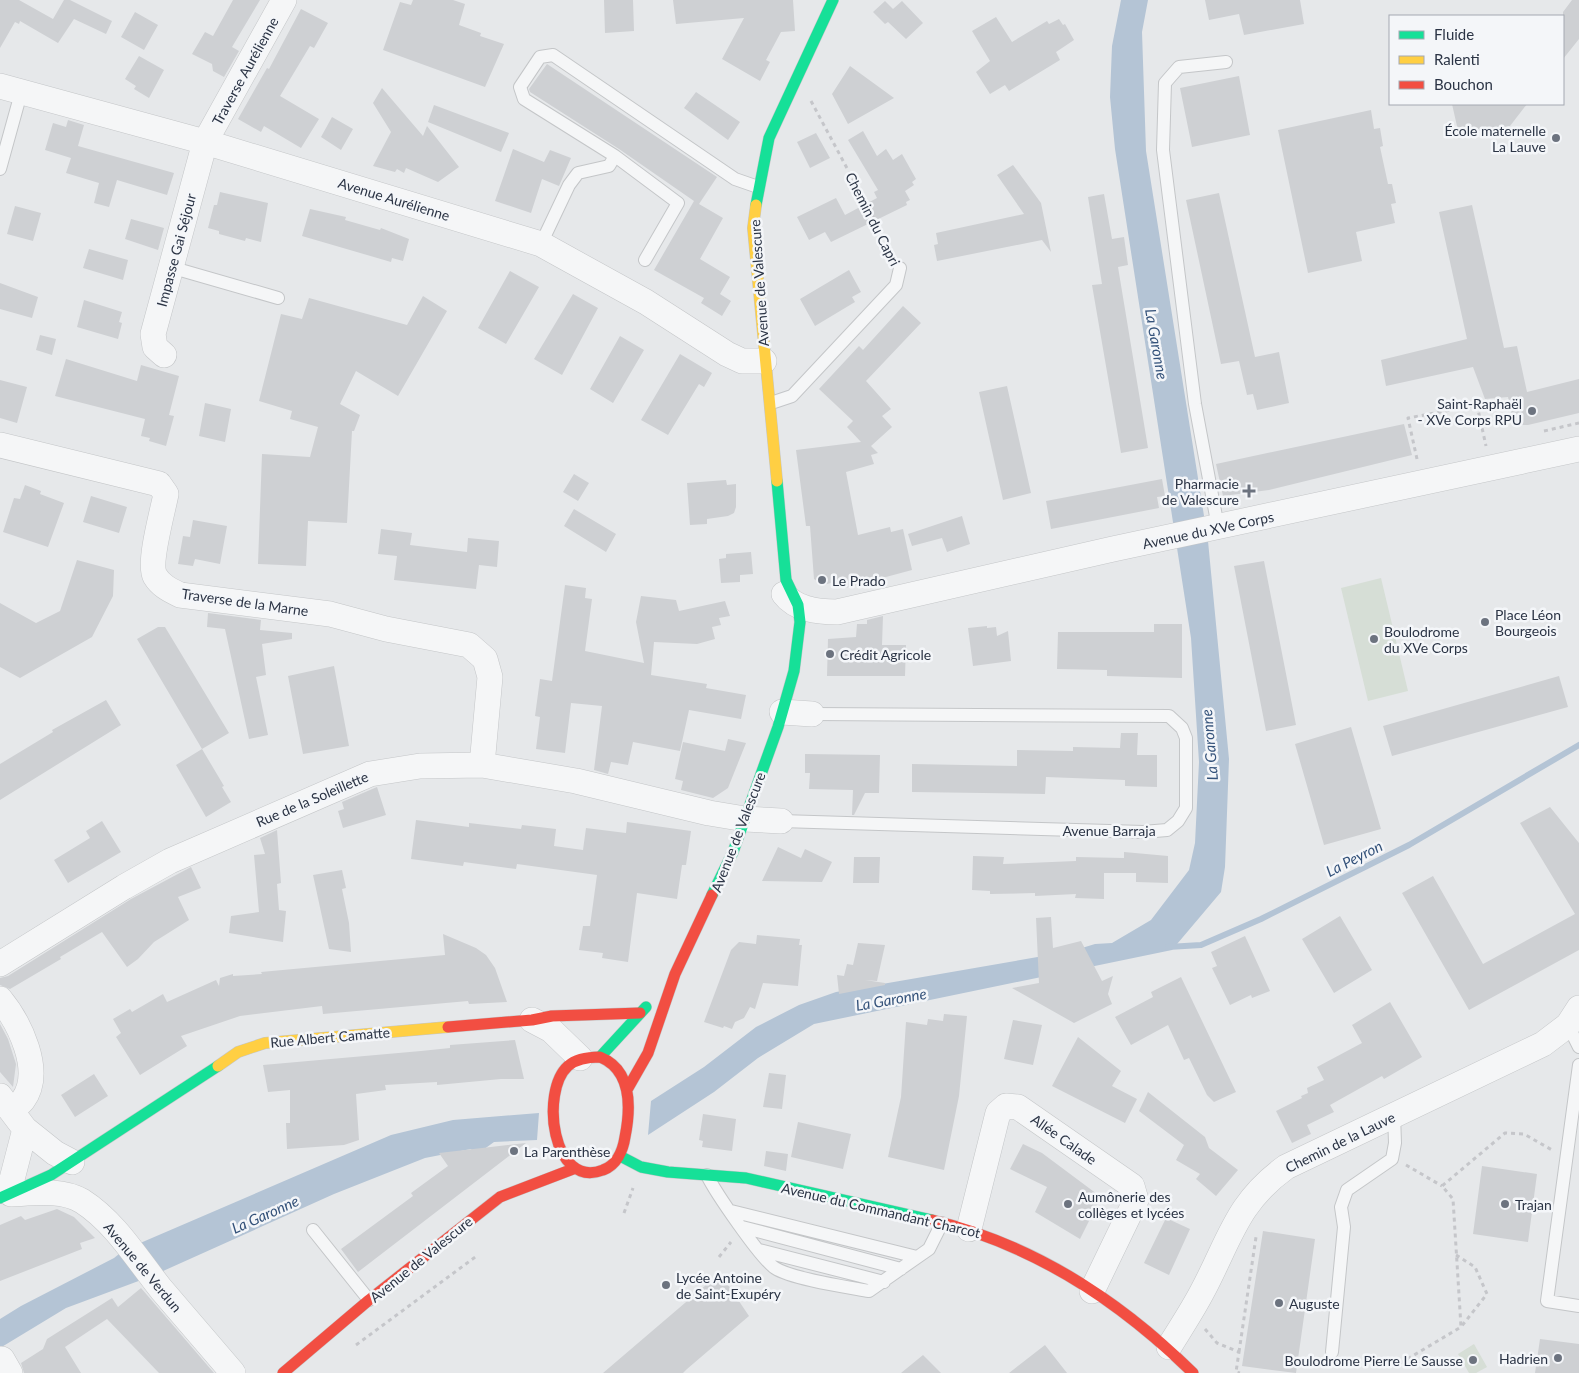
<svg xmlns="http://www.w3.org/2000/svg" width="1579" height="1373" viewBox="0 0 1579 1373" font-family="Lato,sans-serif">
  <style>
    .green { fill: #d6ded6 }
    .water { fill: #b4c4d5 }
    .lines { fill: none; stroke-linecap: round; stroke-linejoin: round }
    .stream { stroke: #b4c4d5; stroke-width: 6 }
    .building { fill: #ced0d3 }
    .lane-casing { stroke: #c4c6c8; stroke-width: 14 }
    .street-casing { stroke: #c4c6c8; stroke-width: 26 }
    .fast-casing { stroke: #c4c6c8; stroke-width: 12 }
    .slow-casing { stroke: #c4c6c8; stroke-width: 12 }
    .jam-casing { stroke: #c4c6c8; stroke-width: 12 }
    .path { stroke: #c5c6ca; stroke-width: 3; stroke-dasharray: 4 4; stroke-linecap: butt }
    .lane { stroke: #f5f6f7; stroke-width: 12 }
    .street { stroke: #f5f6f7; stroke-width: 25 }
    .fast { stroke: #16e098; stroke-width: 11 }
    .slow { stroke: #ffcf43; stroke-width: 11 }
    .jam { stroke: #f24e42; stroke-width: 11 }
    .poi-dot { fill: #6c737f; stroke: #f4f6f9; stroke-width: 2 }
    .labels { text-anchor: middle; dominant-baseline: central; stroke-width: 5; stroke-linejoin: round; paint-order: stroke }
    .street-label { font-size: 14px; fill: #2b3445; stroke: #f4f6f9 }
    .poi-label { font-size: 14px; fill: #2b3445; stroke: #f4f6f9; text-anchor: start }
    .water-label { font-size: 15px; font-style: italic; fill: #34527a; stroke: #f4f6f9 }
  </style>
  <rect width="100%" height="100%" fill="#e6e8ea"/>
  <path class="green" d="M1381 578 1408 691 1368 701 1341 588Z
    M1474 1344 1487 1367 1476 1373H1469L1458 1354Z"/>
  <path class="water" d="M1121 0H1148L1142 32 1146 151 1208 541 1229 759 1225 867 1221 892 1172 950 814 1024 758 1058 714 1092 648 1135 651 1101 704 1067 756 1027 799 1005 836 992 1072 951 1095 944 1112 943 1151 920 1189 870 1195 843 1199 762 1191 638 1115 149 1110 97 1112 46Z
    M539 1113 537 1140 494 1142 476 1155 471 1149 425 1158 334 1194 152 1276 66 1308 0 1348V1319L21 1306 114 1258 124 1250 391 1135 453 1120Z"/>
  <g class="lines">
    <path class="stream" d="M1168 947 1201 945 1261 919 1409 845 1579 745"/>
  </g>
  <path class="building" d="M0 0H19L53 19 64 0H70L112 21 106 34 74 19 58 43 20 21 19 24 15 22 0 48Z
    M233 0H260L232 47 239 51 224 77 213 71 212 64 192 54 205 32 213 36Z
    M413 0H453L465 4 459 25 481 33 480 36 504 44 485 87 383 50 400 2 411 5Z
    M604 0H633L634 31 605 33Z
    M673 0H793L795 31 781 32 766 60 770 62 760 81 722 59 744 18 676 24Z
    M1205 0H1300L1304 24 1244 35 1239 14 1209 20Z
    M1572 0H1579V39L1563 59V12Z
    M885 1 893 9 902 1 923 23 906 39 888 22 885 24 873 12Z
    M301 9 328 23 314 48 310 46 280 96 319 119 301 148 264 126 261 132 238 119 267 68 269 69Z
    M135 12 158 25 144 50 121 37Z
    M996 17 1012 42 1047 21 1049 24 1059 19 1063 25 1065 24 1074 40 1056 52 1060 60 1009 91 1005 85 990 94 976 72 990 61 972 31Z
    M139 56 164 70 149 98 134 89 136 86 125 79Z
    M547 64 717 177 699 204 723 218 700 259 730 277 720 294 731 301 722 316 701 303 704 298 654 270 694 201 619 149 530 92 529 89Z
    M850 66 894 98 848 124 832 94Z
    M1239 76 1250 135 1192 147 1180 88Z
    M382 88 423 136 427 126 459 167 438 182 406 168 404 173 397 169 395 172 373 166 391 132 373 103Z
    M696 92 740 122 728 140 684 108Z
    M1452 104H1527L1510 126 1459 135Z
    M434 105 509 133 501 152 428 122Z
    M1371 110 1374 129 1380 128 1383 146 1380 147 1388 184H1392L1396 203 1391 204 1395 223 1356 232 1362 261 1308 273 1278 130Z
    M332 117 353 129 341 150 321 137Z
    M68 120 84 125 78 146 174 173 167 195 117 180 109 207 94 203 99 183 66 173 71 158 45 150 53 123 66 127Z
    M863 131 877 156 886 149 893 160 902 154 916 179 912 182 914 185 905 191 910 200 906 202 907 205 831 242 825 232 809 240 797 217 836 198 845 215 877 198 874 192 878 190 848 140Z
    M816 133 830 158 810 168 797 142Z
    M513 149 544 162 550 150 571 158 559 186 542 179 531 213 495 201Z
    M1013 165 1041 203 1051 252 1042 240 937 261 934 245 938 244 936 233 1024 214 997 175Z
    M220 192 268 203 261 242 246 238 245 241 219 234V231L208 228 214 205H217Z
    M1219 193 1255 357 1279 352 1289 403 1257 410 1253 394 1247 395 1239 361 1221 364 1186 200Z
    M1104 194 1112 239 1124 237 1128 265 1118 267 1148 448 1121 453 1092 285 1102 284 1088 197Z
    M1472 205 1504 348 1517 346 1527 392 1579 379V413L1528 425H1514L1508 397 1485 399 1473 367 1386 386 1381 360 1467 339 1439 212Z
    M15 206 41 213 33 241 7 234Z
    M310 209 346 217 345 220 380 230 381 228 409 239 403 261 392 258 391 262 302 236Z
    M131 219 164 228 158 250 125 239Z
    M89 249 128 260 123 280 83 268Z
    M849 270 861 292 852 297 855 302 815 326 800 299Z
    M510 271 539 287 506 344 478 328Z
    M0 283 38 297 32 318 0 309Z
    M573 294 598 308 562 375 534 359Z
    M423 296 447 311 398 396 356 371 340 404 360 415 354 431H352L347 523 308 521 306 566 258 564 262 454 310 457 318 427 290 419 292 411 259 401 281 314 302 319 309 298 407 325Z
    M84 300 122 312 119 322 122 323 118 339 77 327Z
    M903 306 921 323 866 381 891 409 882 416 892 427 871 446 878 453 871 455 874 464 846 472 858 535 890 527 891 532 903 529 912 570 845 588 843 580 823 585 814 579 810 526H806L796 450 861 442 847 427 853 421 819 389 859 346 863 350Z
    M40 335 56 339 52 355 36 350Z
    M620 336 644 350 613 403 590 389Z
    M680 354 712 373 704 387 699 384 668 435 641 420Z
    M66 359 137 381 141 365 179 376 169 415 174 416 166 446 149 441 150 438 141 436 145 419 55 396Z
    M0 380 27 387 17 423 0 418Z
    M1007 386 1031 493 1003 500 979 392Z
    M205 403 231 409 225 442 199 436Z
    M1404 424 1412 455 1269 490 1223 496 1216 464Z
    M574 474 589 483 578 501 563 492Z
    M1162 479 1165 496 1157 497 1159 508 1051 529 1046 501Z
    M726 480 727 485 736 484V507L734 513 728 516 707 519V524L690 525 687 483Z
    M25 485 41 491 40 494 64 503 48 547 3 532 14 498 20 499Z
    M91 496 127 507 119 533 83 522Z
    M574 509 616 534 606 552 564 526Z
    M962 516 970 544 947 552 942 538 912 546 908 534Z
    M193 520 227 526 220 564 195 559 193 566 178 564 183 536 190 537Z
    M381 529 412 533 410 545 467 552 468 538 499 541 497 567 479 565 476 589 394 580 397 556 378 554Z
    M751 552 753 574 740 575V582L721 583 719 559 726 558V554Z
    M77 560 114 570 113 596 92 637 20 678 0 667V603L36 623 60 611Z
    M1264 561 1296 725 1266 731 1234 566Z
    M565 585 586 588 585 598 592 599 585 651 644 663 636 622 641 596 676 600 679 611 725 601 730 616 719 618 721 625 712 627 715 639 697 644 654 642 651 675 707 684 706 688 746 695 741 719 689 710 680 751 633 742 628 765 611 762 608 774 594 770 602 706 571 703 565 753 536 749 540 717 535 716 540 679 552 681Z
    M208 613 261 620 260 630 292 633V639L262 644 266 675 256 677 268 735 249 739 225 629 207 627Z
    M883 616 882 645H906L905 676H827L828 639 856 637 857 624H867V620Z
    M1154 624H1182V678L1107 676V670L1057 669 1058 632H1154Z
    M987 626V628L996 627 997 636 1008 631 1011 661 973 666 968 628Z
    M158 627H165L229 733 202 749 137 639Z
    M334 666 349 746 303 754 288 676Z
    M1559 676 1568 707 1392 756 1383 726Z
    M106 700 121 725 0 800V764L53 732 52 730Z
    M1351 727 1381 829 1324 845 1295 744Z
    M1121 733H1138L1137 755H1157V787L1125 786V780L1046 777 1045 794 912 792V764L1017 766V750L1073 751V747L1120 748Z
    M728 739 746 743 728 788 713 798 681 790 683 781 675 779 683 742 725 751Z
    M202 749 224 786 222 787 231 802 206 817 176 765Z
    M805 754 880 755 879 793H865L854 815H852L853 790 809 789 810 773H805Z
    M377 787 386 815 343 828 338 811 344 809 342 802Z
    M1550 807 1579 843V950L1469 1010 1402 893 1433 876 1483 964 1575 914 1520 823Z
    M416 820 469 827V823L521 829 522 825 556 829 554 846 583 850 586 828 626 833 627 822 691 831 686 865H682L677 899 637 893 628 962 602 958 603 953 579 950 583 926H590L597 875 517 864 516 869 464 862 463 866 411 859Z
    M102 821 121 852 68 883 54 860 90 838 86 831Z
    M277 830 281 883 277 884 279 910 286 911 283 942 229 933 231 916 259 912 254 855 265 854 260 838Z
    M778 847 801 858 805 849 832 862 822 882 762 881Z
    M1124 852 1168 856V883L1136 882V873H1104V899L1075 898 1076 894 1035 896V893L990 894V891L972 890 973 856 1004 857 1003 864 1076 861V857L1124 858Z
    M854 857H880L879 883H853Z
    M191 867 201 888 178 897 189 920 154 942 138 959 127 967 102 932 60 957 61 959 10 989 0 985V978L8 976 131 899Z
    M342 870 346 888 342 889 349 923 351 952 329 949 313 875Z
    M1340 916 1372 970 1334 993 1302 939Z
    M1051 917 1053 948 1081 941 1102 981 1113 976 1108 994 1112 1004 1074 1023 1012 988 1039 983 1036 918Z
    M443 934 476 948 486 955 495 968 507 1002 469 1004 468 1001 323 1014 322 1006 240 1016 181 1036 187 1046 140 1075 116 1037 121 1033 113 1019 130 1009 132 1012 163 994 167 1002 216 980 219 986 220 978 233 974V976L262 974 261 972 445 955Z
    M757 935 800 939 799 945H802L798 986 763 983 755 1009 750 1007 744 1018 735 1022 732 1029 724 1026 723 1028 704 1022 731 950 739 942 756 944Z
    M1245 936 1270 991 1252 998 1251 995 1230 1005 1212 968 1217 966 1211 952Z
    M858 943 885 945 877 981 865 980 885 983V985L839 994 837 975 844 976 847 964 853 965Z
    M1181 977 1236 1092 1214 1102 1207 1095 1189 1058 1184 1060 1168 1025 1131 1045 1115 1017 1153 997 1151 992Z
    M1390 1002 1422 1057 1384 1079 1382 1076 1330 1105 1334 1112 1307 1125 1311 1134 1292 1143 1276 1111 1302 1098 1301 1096 1308 1093 1307 1088 1324 1080 1317 1067 1362 1043 1352 1025Z
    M944 1014 967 1016 959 1096 944 1170 888 1157 901 1097 906 1022 927 1025 928 1019 943 1021Z
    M1013 1020 1042 1025 1033 1065 1004 1059Z
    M0 1024 8 1039 16 1064 13 1087 0 1072Z
    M1078 1037 1121 1071 1112 1086 1137 1099 1125 1123 1052 1086Z
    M515 1040 524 1079H501L437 1085V1082L385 1085 386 1090 356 1094 359 1140 344 1145 287 1149 286 1123H290V1090L268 1092 263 1065 421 1051 450 1048V1045Z
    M769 1073 786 1075 782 1109 763 1107Z
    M94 1074 108 1096 75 1117 61 1095Z
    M1148 1092 1205 1137 1209 1148 1238 1170 1216 1196 1196 1179 1200 1174 1176 1160 1184 1145 1139 1111Z
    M703 1114 736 1119 732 1151 702 1147 703 1141 699 1140Z
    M798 1122 851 1134 843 1169 791 1157Z
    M526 1143 358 1272 341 1249 413 1196 411 1193 448 1166 439 1153Z
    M1023 1144 1042 1153 1101 1197 1080 1239 1035 1212 1047 1187 1010 1169Z
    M766 1151 788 1154 786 1171 764 1166Z
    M1482 1166 1537 1174 1528 1242 1473 1234Z
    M57 1209 74 1217 95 1238 80 1243 82 1249 0 1281V1225L21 1216 25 1220Z
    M1166 1218 1190 1229 1169 1275 1144 1263Z
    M1263 1231 1315 1239 1296 1373 1242 1366Z
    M720 1273 749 1316 687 1369 683 1373H603Z
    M141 1288 214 1373H159L107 1319 65 1347 81 1373H24L21 1363 43 1349 47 1339 112 1298 118 1307Z
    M1540 1339 1579 1344V1373H1535Z
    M1045 1345 1067 1373H1009Z
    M923 1355 941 1373H901Z"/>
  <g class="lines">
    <defs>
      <path id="lane" d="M615 156 678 203 645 260
        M0 169 21 93
        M541 244 569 185 578 173 609 166 615 156 524 99 520 87 540 57 553 55 735 179 758 187
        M170 267 278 298
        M771 403 792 396 896 285 900 268
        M1218 527 1195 404 1163 150 1165 83 1179 67 1226 62
        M781 821 1143 832 1167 830 1178 821 1186 808V738L1182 728 1169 716 812 714
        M1568 1025 1579 1047
        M1579 1065 1547 1301 1579 1306
        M707 1175C715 1192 761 1259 775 1268 792 1279 847 1287 869 1291L929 1249 942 1223
        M731 1211 917 1257
        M742 1227 901 1269
        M313 1230 369 1300
        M759 1250 884 1282
        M1332 1352 1344 1227 1341 1207 1347 1190 1392 1159 1395 1143 1394 1115"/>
      <path id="street" d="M0 86 205 142 541 244 646 302 727 354 742 361H764
        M164 355 155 347 153 334 205 142 284 0
        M0 445 159 484 166 494C163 510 148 563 155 576 161 586 170 590 180 595L330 614 386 629 469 645 485 659 490 677 482 765
        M784 594C796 610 819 612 837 612L1113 549 1579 449
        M782 712 812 714
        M0 964 124 887 170 861 370 774 420 766 482 765 576 781 709 813 745 819 781 821
        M0 999C19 1022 44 1071 23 1100 20 1104 15 1107 12 1110
        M532 1020 551 1030 580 1058
        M0 1096 25 1129 55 1153 72 1162
        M25 1129 11 1183V1194C33 1193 62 1189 82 1201 115 1222 137 1259 161 1289 185 1317 209 1345 233 1373
        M969 1229 998 1113 1006 1106 1018 1107 1132 1186 1136 1200 1092 1291
        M1169 1347C1180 1329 1192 1311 1202 1292 1230 1240 1236 1203 1286 1167L1543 1044 1568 1025 1579 1008
        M2 1359 10 1373"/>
      <path id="fast" d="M756 205 769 138 833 0
        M712 895 733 852 778 727 794 671 800 622 798 605 786 580 777 481
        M600 1057 646 1007
        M620 1156 641 1167 668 1172 746 1178 932 1220
        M0 1198 51 1175 218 1066"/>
      <path id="slow" d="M756 205 753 228 777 481
        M218 1066 238 1052 265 1043 448 1027"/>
      <path id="jam" d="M448 1027 532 1020 552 1016 640 1013
        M600 1057C632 1070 631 1107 625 1137 623 1150 617 1165 603 1170 552 1190 540 1091 568 1066 577 1058 589 1057 600 1057Z
        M628 1088 648 1053 675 974 712 895
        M932 1220C1032 1244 1120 1301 1193 1373
        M283 1373 369 1300 500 1197 573 1169"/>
    </defs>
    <use href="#lane" class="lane-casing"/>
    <use href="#street" class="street-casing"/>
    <use href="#fast" class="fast-casing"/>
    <use href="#slow" class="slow-casing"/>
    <use href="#jam" class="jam-casing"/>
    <path class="path" d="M811 101 893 254
      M1544 431 1579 423
      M1417 459 1408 418 1477 405 1486 446
      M1406 1165 1442 1186
      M624 1213 633 1188
      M1456 1255 1475 1267 1487 1294 1461 1327
      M719 1257 731 1242
      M1205 1329 1217 1343 1239 1352 1236 1372 1240 1373
      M356 1345 478 1255
      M1239 1352 1256 1237
      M1385 1362 1399 1364 1461 1327 1453 1199 1442 1186 1505 1133 1524 1134 1552 1150"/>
    <use href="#lane" class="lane"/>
    <use href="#street" class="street"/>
    <use href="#fast" class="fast"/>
    <use href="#slow" class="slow"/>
    <use href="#jam" class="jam"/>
  </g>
  <g class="poi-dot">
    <circle cx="1556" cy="138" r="5"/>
    <circle cx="1532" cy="411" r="5"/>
    <path d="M1246.5 483.5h5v5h5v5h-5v5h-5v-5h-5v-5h5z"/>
    <circle cx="822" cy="580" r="5"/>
    <circle cx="1485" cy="622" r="5"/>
    <circle cx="1374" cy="639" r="5"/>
    <circle cx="830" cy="654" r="5"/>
    <circle cx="514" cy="1151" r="5"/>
    <circle cx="1068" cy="1204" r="5"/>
    <circle cx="1505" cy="1204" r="5"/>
    <circle cx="666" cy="1285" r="5"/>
    <circle cx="1279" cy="1303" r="5"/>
    <circle cx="1558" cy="1358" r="5"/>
    <circle cx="1473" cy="1360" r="5"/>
  </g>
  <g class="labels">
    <g class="street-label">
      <text transform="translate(245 71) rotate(-61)">Traverse Aurélienne</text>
      <text transform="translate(394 199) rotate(17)">Avenue Aurélienne</text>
      <text transform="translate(873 219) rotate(63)">Chemin du Capri</text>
      <text transform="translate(176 250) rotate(-75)">Impasse Gai Séjour</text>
      <text transform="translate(759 283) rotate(-94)">Avenue de Valescure</text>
      <text transform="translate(1208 530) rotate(-12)">Avenue du XVe Corps</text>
      <text transform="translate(245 602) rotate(8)">Traverse de la Marne</text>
      <text transform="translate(312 799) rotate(-23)">Rue de la Soleillette</text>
      <text x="1109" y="830">Avenue Barraja</text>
      <text transform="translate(738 832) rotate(-69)">Avenue de Valescure</text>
      <text transform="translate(330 1037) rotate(-5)">Rue Albert Camatte</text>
      <text transform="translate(1064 1139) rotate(35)">Allée Calade</text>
      <text transform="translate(1340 1142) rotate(-26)">Chemin de la Lauve</text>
      <text transform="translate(881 1210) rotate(13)">Avenue du Commandant Charcot</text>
      <text transform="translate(421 1259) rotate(-39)">Avenue de Valescure</text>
      <text transform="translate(143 1267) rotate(50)">Avenue de Verdun</text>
    </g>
    <g class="poi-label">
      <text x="1546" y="130" text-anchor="end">École maternelle<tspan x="1546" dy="16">La Lauve</tspan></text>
      <text x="1522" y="403" text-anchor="end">Saint-Raphaël<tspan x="1522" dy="16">- XVe Corps RPU</tspan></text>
      <text x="1239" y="483" text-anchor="end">Pharmacie<tspan x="1239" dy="16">de Valescure</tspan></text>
      <text x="832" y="580">Le Prado</text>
      <text x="1495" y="614">Place Léon<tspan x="1495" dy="16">Bourgeois</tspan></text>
      <text x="1384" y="631">Boulodrome<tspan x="1384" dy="16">du XVe Corps</tspan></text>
      <text x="840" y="654">Crédit Agricole</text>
      <text x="524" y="1151">La Parenthèse</text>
      <text x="1078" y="1196">Aumônerie des<tspan x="1078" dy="16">collèges et lycées</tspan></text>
      <text x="1515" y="1204">Trajan</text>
      <text x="676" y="1277">Lycée Antoine<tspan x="676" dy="16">de Saint-Exupéry</tspan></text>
      <text x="1289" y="1303">Auguste</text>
      <text x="1548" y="1358" text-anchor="end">Hadrien</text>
      <text x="1463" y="1360" text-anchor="end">Boulodrome Pierre Le Sausse</text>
    </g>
    <g class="water-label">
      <text transform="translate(1157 344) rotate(80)">La Garonne</text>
      <text transform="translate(1209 745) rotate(-95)">La Garonne</text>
      <text transform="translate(1354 858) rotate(-27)">La Peyron</text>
      <text transform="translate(891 999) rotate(-10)">La Garonne</text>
      <text transform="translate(265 1214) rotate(-24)">La Garonne</text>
    </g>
  </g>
  <rect x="1389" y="15" width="175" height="90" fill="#f4f6f9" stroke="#a4a8b1"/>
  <rect x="1399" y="31" width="25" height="8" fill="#16e098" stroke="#a4a8b1"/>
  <text x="1434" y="40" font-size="15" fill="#2b3445">Fluide</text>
  <rect x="1399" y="56" width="25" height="8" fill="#ffcf43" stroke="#a4a8b1"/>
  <text x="1434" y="65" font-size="15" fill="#2b3445">Ralenti</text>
  <rect x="1399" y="81" width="25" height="8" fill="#f24e42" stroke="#a4a8b1"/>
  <text x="1434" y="90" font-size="15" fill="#2b3445">Bouchon</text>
</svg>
